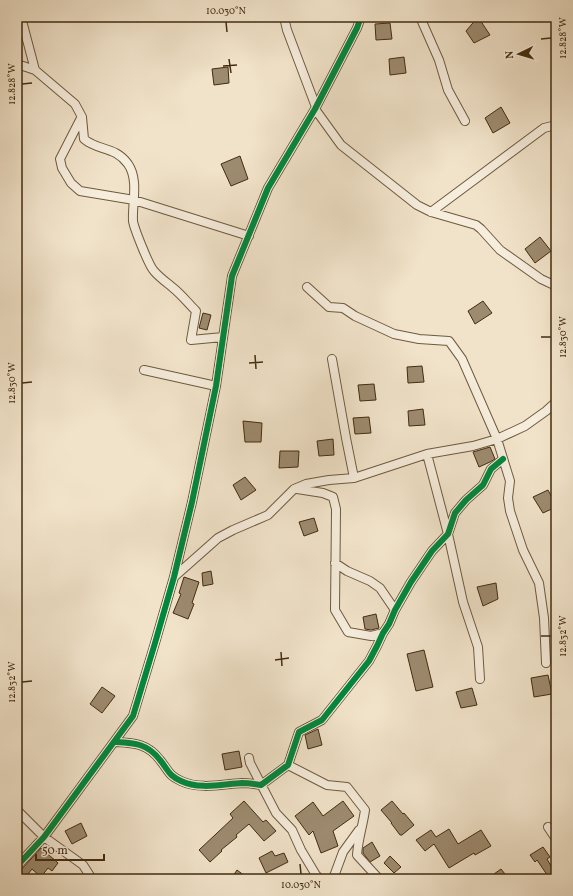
<svg xmlns="http://www.w3.org/2000/svg" width="573" height="896" viewBox="0 0 573 896" font-family="Vollkorn,serif">
  <style>
    .building { fill: #9d8b70; stroke: #432c0e }
    .lines { fill: none; stroke-linecap: round; stroke-linejoin: round }
    .minor-casing { stroke: #6e5a3d; stroke-width: 10 }
    .minor { stroke: #f6eddd; stroke-width: 8 }
    .cycleway-casing { stroke: #f6eddd; stroke-width: 8 }
    .cycleway { stroke: #00873e; stroke-width: 6 }
    .ticks { fill: none; stroke: #432c0e; stroke-width: 1.5 }
    .neatline { fill: none; stroke: #432c0e; stroke-width: 1.5 }
    .ticks-label { font-size: 10px; text-anchor: middle; fill: #432c0e }
  </style>
  <rect width="100%" height="100%" fill="#f1e3ca"/>
  <filter id="stains"><feTurbulence type="fractalNoise" baseFrequency=".005" numOctaves="4"/><feColorMatrix values="0 0 0 0 .2 0 0 0 0 .09 0 0 0 0 .02 0 0 0 .5 -.17"/></filter>
  <radialGradient id="worn" r=".72"><stop offset=".6" stop-color="#630" stop-opacity="0"/><stop offset="1" stop-color="#630" stop-opacity=".3"/></radialGradient>
  <path class="building" d="M478 17 490 35 474 43 466 31Z
    M390 23 392 39 376 40 375 24Z
    M404 57 406 73 390 75 389 59Z
    M228 67 229 83 214 85 212 69Z
    M501 107 510 123 493 133 485 118Z
    M240 156 248 179 231 186 221 164Z
    M540 237 551 251 535 263 525 249Z
    M483 301 492 313 475 324 468 311Z
    M203 313 211 315 207 330 199 328Z
    M422 366 424 382 408 383 407 367Z
    M374 384 376 400 360 401 358 385Z
    M423 409 425 425 409 426 408 411Z
    M369 417 371 433 355 434 353 418Z
    M243 421 262 423 261 442H245Z
    M333 439 334 455 319 456 317 441Z
    M490 447 495 459 490 462 479 467 473 452Z
    M280 451H299L298 467 279 468Z
    M245 477 256 490 241 500 233 485Z
    M548 490 556 505V507L543 513 533 497Z
    M314 518 318 531 304 536 299 522Z
    M211 571 213 584 203 586 202 573Z
    M184 577 199 582 192 603 194 604 188 619 173 613 181 594 179 593Z
    M496 583 498 599 483 606 477 587Z
    M376 614 379 628 371 630 365 629 363 617Z
    M424 650 433 687 416 691 407 654Z
    M548 675 552 694 534 697 531 678Z
    M102 687 115 696 102 713 90 704Z
    M472 688 477 705 461 708 456 692Z
    M318 729 322 745 308 749 305 735Z
    M239 751 242 767 225 770 222 754Z
    M244 801 263 822 266 820 276 831 264 841 249 824 236 835 237 837 221 850 222 851 210 862 199 850 233 818 230 814Z
    M343 801 354 816 333 831 338 846 321 853 313 831 309 835 295 816 313 802 323 816Z
    M392 801 403 814 404 813 414 825 402 835H400L391 823H392L381 810Z
    M81 823 87 836 72 844 65 831Z
    M449 829 458 844 481 830 491 846 475 855 474 853 449 868 434 844 425 851 416 840 431 830 436 837Z
    M372 842 380 856 370 862 363 853V848Z
    M543 847 550 857 547 859 556 875V879H550L537 860 535 862 530 855Z
    M41 848 58 863 52 871 48 868 41 877 32 869 24 879H17V871L21 870Z
    M272 851 275 856 284 853 288 862 266 873 259 858Z
    M390 856 401 867 394 873 384 863Z
    M501 869 509 879H487Z
    M237 870 249 879H231Z"/>
  <g class="lines">
    <defs>
      <path id="minor" d="M21 17 35 70
        M284 17 287 30 316 107
        M420 17 439 60 448 90 465 121
        M17 64 35 70 75 104 82 117 84 139C98 151 115 146 128 164 139 180 132 203 133 221 134 228 149 266 154 271 159 277 166 282 172 287 181 294 188 303 196 311L191 340 223 337
        M315 109 341 145 417 205 431 212 476 225 481 229 500 250 541 279 556 286
        M81 118 60 159 62 168 71 183 80 191 134 200 249 236
        M431 212 544 128 556 125
        M307 287 329 307 343 308 355 316 394 334 419 339 449 341 462 359 497 439 510 481 508 498 510 511 523 550 539 583 544 618 546 663
        M332 359 346 438 354 478
        M144 370 216 386
        M427 454 448 534 463 602 478 647 480 679
        M297 489 323 493 333 497 336 509 335 610 348 632 371 636 383 633
        M335 563 347 571 370 581 380 588 395 610
        M174 577 218 538 233 530 268 515 294 489 306 484 329 480 354 478 427 454 473 446 497 439 525 426 546 411 556 402
        M114 742C134 743 147 743 160 760 169 771 168 775 181 781 200 790 223 784 242 783 248 783 255 784 261 785L288 765 299 732 322 720 369 661 377 646 383 633 389 624 395 610 411 582 432 551 448 534 455 513 466 500 483 485 491 469 503 459
        M249 758 250 763 276 813 292 830 301 850 316 875 320 879
        M288 765 327 785 347 787 365 810C363 825 358 839 357 855L379 879
        M17 810 44 837 83 865 92 879
        M548 827 556 839
        M17 866 44 837 133 716 155 643 174 577 192 502 216 386 232 276 268 188 315 109 357 28 361 17
        M333 879 343 852 359 830"/>
    </defs>
    <use href="#minor" class="minor-casing"/>
    <use href="#minor" class="minor"/>
    <defs>
      <path id="cycleway" d="M114 742C134 743 147 743 160 760 169 771 168 775 181 781 200 790 223 784 242 783 248 783 255 784 261 785L288 765 299 732 322 720 369 661 377 646 383 633 389 624 395 610 411 582 432 551 448 534 455 513 466 500 483 485 491 469 503 459
        M17 866 44 837 133 716 155 643 174 577 192 502 216 386 232 276 268 188 315 109 357 28 361 17"/>
    </defs>
    <use href="#cycleway" class="cycleway-casing"/>
    <use href="#cycleway" class="cycleway"/>
  </g>
  <path class="ticks" d="M226 22 227 32M541 39 551 38M229 59 231 73M223 66 237 65M22 84 32 83M541 337H551M255 355 256 369M249 363 263 362M22 383 32 382M541 636H551M281 652 282 666M275 660 289 658M22 682 32 681M300 864 301 874"/>
  <rect width="573" height="896" fill="none" stroke="#f1e3ca" stroke-width="44"/>
  <g transform="translate(519 54) rotate(265)" stroke="#f6eddd" stroke-width="3" paint-order="stroke">
  <path d="M0-3L7 15L0 10L-7 15Z" fill="#432c0e"/>
  <text y="-6" font-size="11" font-weight="bold" text-anchor="middle" fill="#432c0e">N</text>
  </g>
  <path d="M36 854v6h68v-6" fill="none" stroke="#432c0e" stroke-width="2"/>
  <text x="42" y="854" font-size="12" fill="#432c0e" stroke="#f6eddd" stroke-width="3" paint-order="stroke">50 m</text>
  <rect x="22" y="22" width="529" height="852" class="neatline"/>
  <g class="ticks-label">
    <text x="226" y="14">10.030°N</text>
    <text transform="translate(562 38) rotate(-90)" y="4">12.828°W</text>
    <text transform="translate(11 84) rotate(-90)" y="4">12.828°W</text>
    <text transform="translate(562 337) rotate(-90)" y="4">12.830°W</text>
    <text transform="translate(11 383) rotate(-90)" y="4">12.830°W</text>
    <text transform="translate(562 636) rotate(-90)" y="4">12.832°W</text>
    <text transform="translate(11 682) rotate(-90)" y="4">12.832°W</text>
    <text x="301" y="888">10.030°N</text>
  </g>
  <rect width="100%" height="100%" filter="url(#stains)"/>
  <rect width="100%" height="100%" fill="url(#worn)"/>
</svg>
